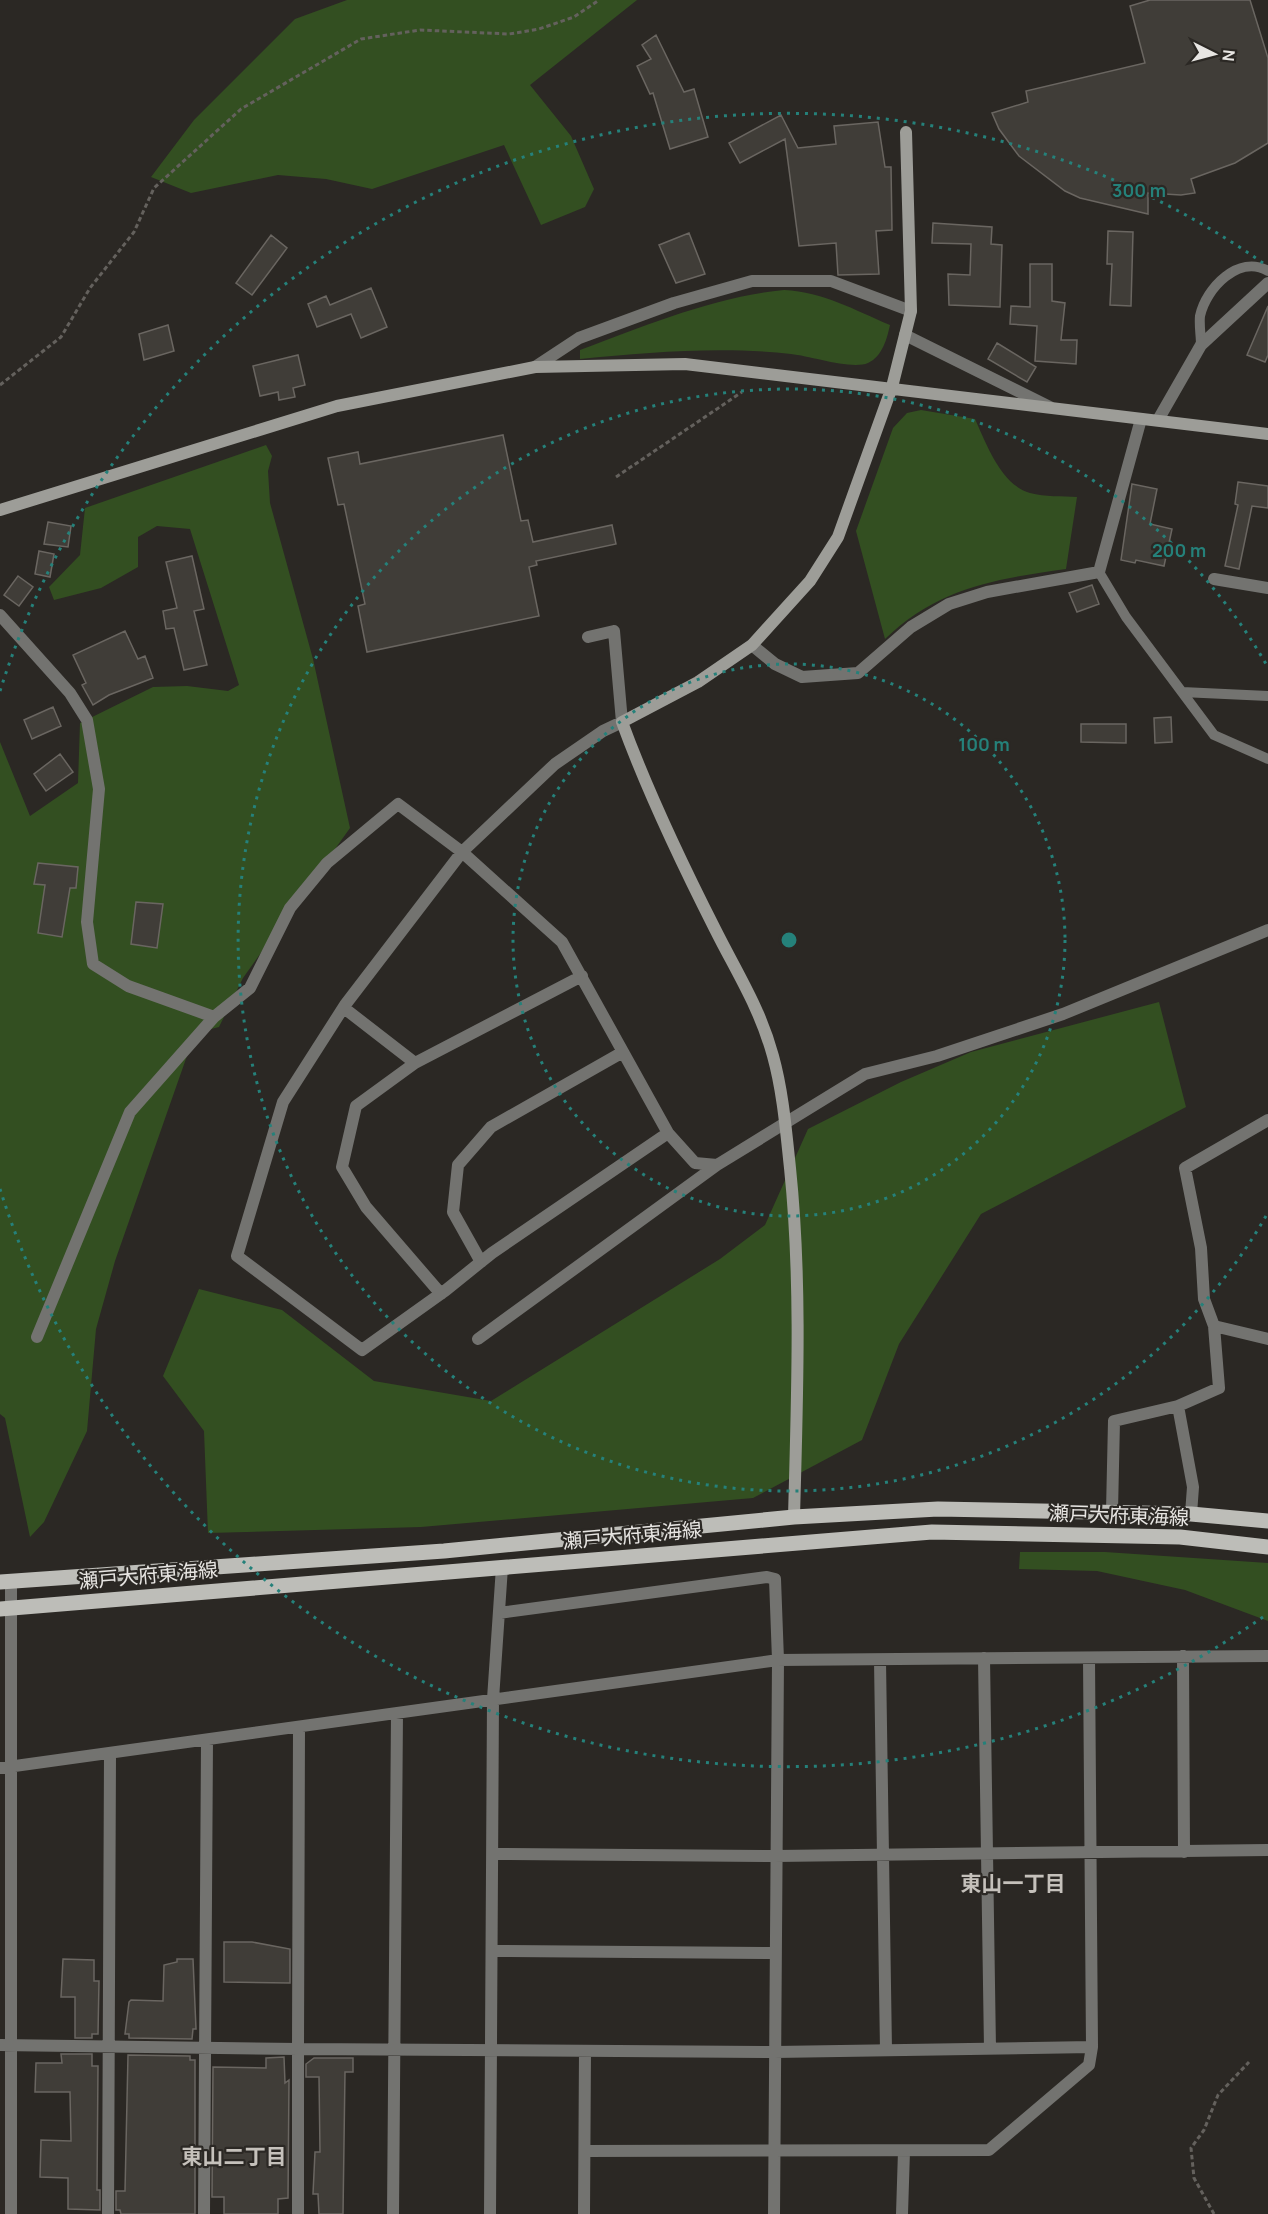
<svg xmlns="http://www.w3.org/2000/svg" width="1268" height="2214" viewBox="0 0 1268 2214" font-family="Manrope,'Noto Sans JP',sans-serif">
  <style>
    .green { fill: #334f21 }
    .building { fill: #403d38; stroke: #6a6661; stroke-width: 1.5 }
    .lines { fill: none; stroke-linecap: round; stroke-linejoin: round }
    .path { stroke: #64615d; stroke-width: 3; stroke-dasharray: 4.5 3; stroke-linecap: butt }
    .lane { stroke: #737370; stroke-width: 10 }
    .street { stroke: #737370; stroke-width: 12 }
    .secondary { stroke: #9d9d98; stroke-width: 12 }
    .primary { stroke: #bdbdb8; stroke-width: 15 }
    .ring { fill: none; stroke: #25817a; stroke-width: 3; stroke-dasharray: 3 6 }
    .labels { text-anchor: middle; dominant-baseline: central; stroke-width: 4.5; stroke-linejoin: round; paint-order: stroke }
    .street-label { font-size: 20px; fill: #e7e5e2; stroke: #2b2824 }
    .neighbourhood-label { font-size: 21px; font-weight: bold; fill: #c5c1bb; stroke: #2b2824 }
    .centre { fill: #25817a; stroke: #2b2824; stroke-width: 3 }
    .ring-label { font-size: 18px; text-anchor: middle; font-weight: bold; fill: #25817a; stroke: #2b2824; stroke-width: 4.5; stroke-linejoin: round; paint-order: stroke }
  </style>
  <rect width="100%" height="100%" fill="#2b2824"/>
  <path class="green" d="M347 0H637L530 85 571 136 594 189 585 207 541 225 504 145 372 189 326 179 278 175 191 193 151 177 194 120 295 19Z
    M784 290C824 292 854 310 890 325 887 338 883 356 868 363 851 370 811 356 791 354 722 346 650 352 580 359V350C644 326 716 296 784 290Z
    M921 410 975 419C986 443 1001 485 1030 493 1045 497 1062 496 1077 497L1066 569C996 579 939 587 885 639L856 531 893 428 907 413Z
    M266 445 272 456 268 471 270 503 313 659 350 828 243 978 219 1027 195 1033 115 1261 96 1329 87 1431 44 1522 30 1537 5 1418 0 1414V742L30 816 78 783 80 723 153 687 187 686 228 691 239 685 190 529 157 526 138 537V567L101 588 54 600 49 587 80 555 85 508Z
    M1159 1002 1186 1107 981 1214 899 1344 862 1440 753 1498 421 1527 208 1533 204 1431 163 1376 199 1289 282 1310 374 1381 491 1401 720 1259 765 1225 808 1129 901 1082 971 1052Z
    M1020 1552H1105L1268 1563V1621L1185 1590 1097 1571 1019 1569Z"/>
  <path class="building" d="M1150 0H1250L1268 58V143L1235 163 1191 179 1195 193 1181 195 1148 193V214L1080 198 1065 191 1019 156 999 129 992 113 1028 102 1026 91 1145 63 1130 6Z
    M656 35 684 92 694 89 708 137 670 149 653 93 650 94 637 66 651 59 642 45Z
    M781 115 798 148 836 144 834 126 878 122 885 167H891L892 230 876 231 879 274 838 275 836 243 799 246 785 139 740 163 729 143Z
    M933 223 992 227 991 244 1002 245 1000 307 949 305 948 274 970 275 971 244 932 243Z
    M1108 231 1133 232 1131 306 1110 305 1112 264H1107Z
    M689 233 705 274 676 283 659 245Z
    M271 235 287 248 252 295 236 283Z
    M1030 264H1052V301L1065 303 1061 340H1077L1076 364 1035 361 1037 326 1010 324 1011 306 1030 307Z
    M371 288 387 327 361 338 351 314 317 327 308 304 326 296 330 305Z
    M1268 306V355L1265 362 1247 355Z
    M168 325 174 351 144 360 139 334Z
    M997 343 1036 367 1027 382 988 359Z
    M298 355 305 385 293 388 295 397 279 400 278 392 260 396 253 366Z
    M503 435 521 521 528 520 533 542 612 525 616 544 536 561 537 565 529 567 539 616 367 652 358 606 365 604 344 504 338 505 328 458 358 452 360 464Z
    M1238 482 1268 486V508L1252 506 1239 569 1225 566 1238 505 1235 504Z
    M1132 484 1157 489 1150 524 1172 529 1164 566 1136 560 1135 563 1121 560Z
    M48 522 71 526 68 547 44 544Z
    M39 551 54 554 50 577 35 574Z
    M192 556 204 609 194 611 207 665 184 670 174 628 166 629 163 611 177 608 166 562Z
    M18 576 33 587 19 606 4 595Z
    M1092 585 1099 604 1077 612 1069 593Z
    M125 631 138 659 145 656 153 678 109 695 93 705 82 685 86 683 73 655Z
    M53 707 61 726 32 739 24 720Z
    M1171 717 1172 742 1155 743 1154 718Z
    M1081 724H1126V743L1081 742Z
    M60 754 73 772 46 791 34 774Z
    M38 863 78 867 76 888H70L62 937 38 933 45 885 34 884Z
    M136 902 163 904 157 948 131 944Z
    M224 1942H252L290 1949V1983L224 1982Z
    M63 1959 94 1960V1981H99L98 2034H92V2038H75V1997H61Z
    M177 1959H193L196 2029H193L192 2039 129 2038V2034H125L129 2002 131 2000 163 2001 164 1965 177 1962Z
    M61 2054H92V2066H98L97 2190H100V2210L68 2209V2178L40 2177 41 2140 71 2141 70 2092H35L36 2063H62Z
    M128 2055 190 2056V2060H195V2214H121L120 2210H116V2191H125Z
    M284 2057 285 2083 289 2080 288 2198 278 2199V2214H224V2197H212L213 2067 266 2068V2058Z
    M314 2058H353V2072H345L343 2214H319L318 2194H313L315 2152H320L319 2077H306V2064Z"/>
  <g class="lines">
    <path class="path" d="M0 385 61 337 90 288 134 232 154 188 241 109 361 39 420 30 509 34 539 29 574 17 599 0
      M616 477 742 392
      M1214 2214 1194 2178 1191 2148 1204 2130 1218 2095 1249 2062"/>
    <path class="lane" d="M1201 345C1201 336 1199 325 1200 316 1206 288 1239 254 1268 271
      M1099 572 1126 617 1214 735 1268 759
      M1182 692 1268 696"/>
    <path class="street" d="M905 335 1050 407
      M535 367 579 338 674 303 752 281H831L911 311
      M1158 420 1201 345 1268 283
      M1214 579 1268 588
      M0 615 70 693 87 720 99 789 87 922 93 964 128 986 214 1017
      M752 645 775 664 802 677 858 673 911 627 949 604 987 592 1099 572 1141 419
      M344 1008 415 1063 582 976
      M415 1063 356 1106 342 1167 366 1207 441 1294
      M1268 1120 1185 1168 1201 1248 1204 1299 1214 1326 1268 1339
      M668 1133 695 1163 717 1165
      M481 1262 453 1212 458 1165 491 1127 623 1052
      M37 1337 130 1112 214 1017 250 988 290 908 327 863 398 804 462 852 562 942 668 1133 492 1253 446 1290 362 1350 237 1256 283 1102 345 1005 462 852 555 764 603 731 622 722 614 631 588 637
      M478 1339 717 1165 865 1074 937 1056 1063 1014 1268 930
      M1178 1406 1193 1487 1191 1514
      M1112 1511 1114 1421 1178 1406 1219 1388 1214 1326
      M499 1613 767 1577 775 1579 778 1660 774 2214
      M1183 1656 1184 1852
      M984 1658 990 2049
      M880 1661 886 2050
      M0 1768 778 1660 1268 1656
      M493 1854 776 1856 1268 1850
      M493 1951 775 1953
      M0 2045 298 2049 299 1728
      M585 2151 989 2150 1089 2065 1092 2047 1089 1659
      M11 2214V1580
      M108 2214 110 1754
      M204 2214 207 1741
      M298 2214V2049L775 2052 1092 2047
      M393 2214 397 1713
      M490 2214 493 1699 502 1567
      M584 2214 585 2051
      M902 2214 904 2151"/>
    <path class="secondary" d="M0 510 337 406 535 367 685 364 1268 434
      M794 1517C797 1401 802 1284 790 1168 786 1131 783 1092 773 1056 760 1008 737 973 715 929 681 862 648 793 622 722L698 682 752 645 810 581 838 537 892 387 911 311 906 132"/>
    <path class="primary" d="M0 1582 444 1551 794 1517 938 1509 1191 1514 1268 1521
      M0 1609 932 1532 1180 1537 1268 1547"/>
  </g>
  <g class="ring">
    <circle cx="789" cy="940" r="276"/>
    <path d="M1266 1216A551 551 0 1 1 1266 664"/>
    <path d="M1263 1617A827 827 0 0 1 0 1189M0 691A827 827 0 0 1 1263 263"/>
  </g>
  <g class="labels">
    <g class="street-label">
      <text transform="translate(1119 1515) rotate(2)">瀬戸大府東海線</text>
      <text transform="translate(632 1535) rotate(-5)">瀬戸大府東海線</text>
      <text transform="translate(148 1575) rotate(-5)">瀬戸大府東海線</text>
    </g>
    <g class="neighbourhood-label">
      <text x="1013" y="1883">東山一丁目</text>
      <text x="234" y="2156">東山二丁目</text>
    </g>
  </g>
  <circle cx="789" cy="940" r="9" class="centre"/>
  <g class="ring-label">
    <text x="1139" y="197">300 m</text>
    <text x="1179" y="557">200 m</text>
    <text x="984" y="751">100 m</text>
  </g>
  <g transform="translate(1214 54) rotate(96)" stroke="#2b2824" stroke-width="4.5" paint-order="stroke">
  <path d="M0-4.5L10 22L0 15L-10 22Z" fill="#e7e5e2"/>
  <text y="-9" font-size="16" font-weight="bold" text-anchor="middle" fill="#e7e5e2">N</text>
  </g>
</svg>
